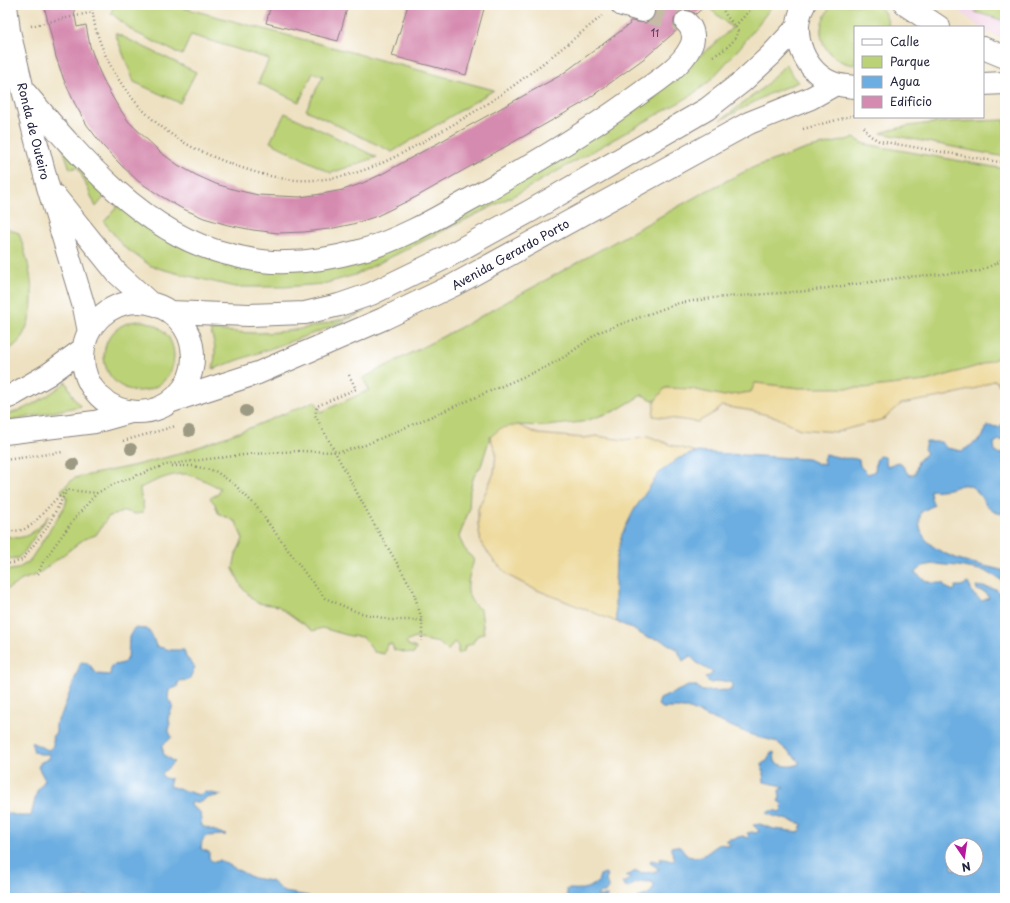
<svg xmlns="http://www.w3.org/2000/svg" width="1010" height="903" viewBox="0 0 1010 903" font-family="'Playpen Sans',sans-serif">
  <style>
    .built { fill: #f1d0e3 }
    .green { fill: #bbd276; stroke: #6e7a58 }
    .sand { fill: #eeda9e; stroke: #887e6c }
    .water { fill: #6caee1; stroke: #47688e; fill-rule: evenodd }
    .building { fill: #d58aaf }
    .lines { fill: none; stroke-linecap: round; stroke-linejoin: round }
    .minor-tunnel { stroke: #c5bba6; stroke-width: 22; stroke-dasharray: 22 11; stroke-linecap: butt }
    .minor-casing { stroke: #88827e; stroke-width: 24 }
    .path { stroke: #88827e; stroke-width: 2.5; stroke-dasharray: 1 3; stroke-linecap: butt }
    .minor { stroke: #fff; stroke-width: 22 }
    .tree { fill: #9c9a83 }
    .labels { text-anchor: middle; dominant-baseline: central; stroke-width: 3; stroke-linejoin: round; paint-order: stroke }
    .number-label { font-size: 10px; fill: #4f3c58 }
    .street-label { font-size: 12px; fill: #22223b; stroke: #fff }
  </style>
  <rect width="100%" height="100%" fill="#fff"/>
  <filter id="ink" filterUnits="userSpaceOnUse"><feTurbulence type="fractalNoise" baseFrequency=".025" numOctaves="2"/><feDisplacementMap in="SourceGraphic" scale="8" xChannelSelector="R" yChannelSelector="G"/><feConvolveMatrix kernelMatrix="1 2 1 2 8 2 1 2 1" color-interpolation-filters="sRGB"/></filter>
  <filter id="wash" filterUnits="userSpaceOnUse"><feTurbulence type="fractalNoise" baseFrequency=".012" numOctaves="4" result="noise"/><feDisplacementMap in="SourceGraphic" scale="16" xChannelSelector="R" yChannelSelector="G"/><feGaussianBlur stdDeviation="0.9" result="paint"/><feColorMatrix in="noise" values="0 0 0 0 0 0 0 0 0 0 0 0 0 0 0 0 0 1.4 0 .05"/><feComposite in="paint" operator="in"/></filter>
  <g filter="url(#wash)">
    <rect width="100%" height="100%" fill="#eee1c1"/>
    <path class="built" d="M954 5H1005V40L986 31 983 29V27H980L957 10Z"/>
    <path class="green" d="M114 5H173L494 90 392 152 306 110 323 76 313 73 299 102 258 83 269 59 191 35 182 55 134 32 111 13Z
      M706 5H773L742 45 709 82 687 98 515 195 355 275 323 284 284 287H235L172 272 151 266 124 247 104 222 121 202 167 241 205 256 359 259 672 77 711 47 732 28Z
      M833 5H878C884 11 888 18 889 27H855V65C823 62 809 28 833 5Z
      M977 5H1005V21L975 12Z
      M115 33 196 72 180 103 134 82Z
      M786 64 792 75 798 82 769 94 721 120 764 87Z
      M285 113 377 157 331 173 270 142Z
      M1005 120V157L881 133C920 120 964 122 1005 120Z
      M854 138 865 144 1005 169V355L978 366 926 381 864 388H799L755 383 751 392 724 396 691 389 666 388 655 401 642 395 615 411 582 422 547 426 518 425 490 437 481 466 474 476 470 490 469 510 459 537 464 548 474 560C468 579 461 597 481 610L484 633 477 636 472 644 465 646 464 651 458 654V646L454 642 448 651 439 643 415 638 406 642 408 645 416 648 414 654 394 650 392 644H387L384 654 374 652 363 637 350 636 322 628 313 631 278 606 257 603 243 589 233 569 236 554 243 539 236 522 218 513 215 504 210 498 218 494 220 488C209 483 197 476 185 474 172 473 152 482 140 488 140 499 145 503 143 513L135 514 125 511 108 517 96 535 84 539 38 574 22 580 8 589 5 588V571L17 569 29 562 65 506 67 499 61 490 74 478 132 466 179 454 247 429 315 401 321 412 369 390 363 378 465 325 706 191 754 167 806 149Z
      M60 140 109 191 96 207 78 167 70 169Z
      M5 228 19 233C30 266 41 307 21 338 18 344 10 349 5 353Z
      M366 311 320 331 213 369C216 353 216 345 210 330 226 331 241 333 257 333 295 333 331 323 366 311Z
      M104 356a35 35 0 1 1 70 0a35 35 0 1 1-70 0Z
      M66 382 75 400 81 406 5 422V415C28 409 47 397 66 382Z
      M49 515 25 551 18 558 5 559V535C25 544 38 529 49 515Z"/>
    <path class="sand" d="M1005 355V392L995 380 977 388 946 396 901 404 884 419 836 432 800 429 776 417 747 410 721 406 717 411 698 422 653 416 655 401 665 388 691 389 724 396 751 392 755 383 799 388H864L926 381 978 366Z
      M518 425 538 434 584 438 596 436 624 440 648 436 671 445 696 452 677 459 615 604 617 622 532 588 509 576 493 560 481 543 478 524V509L494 473 496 452 490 437 501 428Z"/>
    <path class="water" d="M1005 421V441L999 440 994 443 995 452 1000 454 1005 451V514C981 514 984 489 967 485 960 484 955 488 949 489 942 490 936 491 930 490L931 498 934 505 921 512C920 516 919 523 920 528 928 558 980 564 1005 571V582L985 571 958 566 934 564 923 566 914 573C921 576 920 577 925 580 930 584 937 583 943 583L945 587 954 591 956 586H961L968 583 974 595 982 601 989 598 986 593 977 590 976 586 996 589 1005 601V898H637C646 895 654 894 654 883 646 880 635 882 628 888L625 887 622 883 627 881 630 878 625 876 636 871C642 874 650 872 656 872L659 869 650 863 651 860 661 862 660 858 673 861 675 859 671 850V847L675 846 681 847 687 856C705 860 707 851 720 844L730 846V844L726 842V840L743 836 747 838 749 836 747 833 752 832 756 833 759 831 753 825 760 824 774 829 799 832 802 830 800 827 802 826V824C790 820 777 818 766 813 771 810 774 810 779 812L783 808 781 806 783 804 779 802 778 800 780 799 779 790 784 787 779 785 764 782 762 763 767 761 771 753 774 752 775 762C783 766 790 768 799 764V761L777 742 752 735 687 708H663L658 705 660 699 688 686H697L702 691 731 690 732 683 724 681 710 683 705 678 714 673 698 664 690 656 683 661 677 649 661 640 646 637 631 628 617 622 615 604V585L616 560 622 534 634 510 659 473 677 459 696 452 808 459 819 464 825 465 823 460 825 454C831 455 836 457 842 458 848 459 852 457 859 460L860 466 868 474 875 471 876 461 879 456 885 457 887 466 898 462 902 465 909 475 915 474 918 461 927 453 924 449 926 442H941L947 448 962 451 982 438 987 426 999 427ZM952 845H976V869H952Z
      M134 628 147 629 152 635 156 646 170 650H184L186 657 195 667 189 680 179 681 177 687 169 690 168 699 173 706 168 718 170 723 168 730 172 737 162 746 164 755 174 762 162 774 164 778 171 779 169 786 199 795 205 792 222 795 206 798 202 802H192L191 806 200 812 202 826 226 835 206 836 202 841 201 849 209 852V858L212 861 216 862 220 860 253 878 271 881 284 892 309 896 306 898H5V812L18 816H31L37 791 45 780 38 767 41 762 49 759V754H39L34 752 31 742 48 750C54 747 54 743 52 737L56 732V723L62 713 81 662 88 663 97 674 110 675 111 666 123 663 128 658 129 637Z
      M605 873 608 875 606 881C609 886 609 888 605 893H599L597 896H609L606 898H567V889C582 889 585 891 598 882L600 875Z"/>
    <g id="blocks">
      <path class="building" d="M44 5H73L77 27 86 25 90 46 97 66 106 86 117 105 129 122 160 152 178 165 196 175 216 184 236 190 258 195 300 197 322 194 343 190 363 183 382 174 561 75 630 24 629 22 631 21 646 23 651 20 655 14V8L654 5H706L696 14 689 10H683L678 13 674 19V25L677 30 646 57 581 104 416 197 377 216 353 224 329 229 304 232 278 233 253 230 228 225 204 218 181 208 159 195 138 181 120 164 103 146 87 125 75 104 64 80 56 57Z
        M271 5H348L338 41 266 23Z
        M408 5H485L466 75 392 56Z"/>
    </g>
  </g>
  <g filter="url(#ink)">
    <use href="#blocks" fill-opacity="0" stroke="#88827e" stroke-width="1"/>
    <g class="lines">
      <path class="minor-tunnel" d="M643 11 686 22"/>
      <defs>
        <path id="minor" d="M6 5 9 31 23 90 48 187 84 307 89 332
          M622 5 643 11
          M804 5C788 33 805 75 836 84 842 86 849 86 855 87
          M906 5 939 27
          M983 48 1005 57
          M983 84 1005 83
          M23 90C77 154 143 234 228 254 246 259 267 263 286 262 308 262 337 257 359 251 395 242 434 220 467 201 527 168 587 133 642 92 658 81 682 65 690 48 695 39 694 29 686 22
          M55 196 117 273 151 304
          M83 357a55 55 0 1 1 110 0a55 55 0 1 1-110 0Z
          M170 312 249 315 305 313 339 305 371 294 443 259 532 210 707 109 743 81 771 55 798 26
          M5 398 11 396 49 374 83 349
          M172 401 258 373 383 319 454 285 749 123 811 98 836 84
          M5 433 95 422 131 412"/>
      </defs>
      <use href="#minor" class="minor-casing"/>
      <path class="path" d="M91 5C93 13 94 22 96 30 112 83 149 126 198 150 231 165 276 183 313 180 359 178 395 158 433 136 460 121 488 104 513 86 543 64 572 40 602 16
        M31 26 93 12
        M735 26 755 5
        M713 56C725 50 733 44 738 32 734 22 723 16 722 5
        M864 127 869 135 879 141 1005 163
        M803 129 855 115
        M349 375 356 389 317 406 315 415 375 526 413 590 422 620V641
        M123 441 176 426
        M5 460 63 452
        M172 466H193L215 471 234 484 255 505 308 577 325 598 357 612 391 620H422
        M5 528 13 531 23 530 33 524 55 500 67 490 97 493
        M5 564 13 563 22 560 46 529 66 492
        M38 574 43 562 55 545 75 518 97 493 114 484 165 465 208 459 253 454 299 451 340 452 365 445 546 367 566 356 599 332 679 303 713 298 807 291 906 277 980 271 999 262 1005 256"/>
      <use href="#minor" class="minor"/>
    </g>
    <g class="tree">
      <circle cx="246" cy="411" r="6"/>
      <circle cx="189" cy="431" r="6"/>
      <circle cx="131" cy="449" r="6"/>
      <circle cx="73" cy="464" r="6"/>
    </g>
  </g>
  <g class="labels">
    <g class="number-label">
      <text x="655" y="32">11</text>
    </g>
    <g class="street-label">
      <text transform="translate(34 131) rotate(76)">Ronda de Outeiro</text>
      <text transform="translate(510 254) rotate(-29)">Avenida Gerardo Porto</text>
    </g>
  </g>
  <rect width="1010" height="903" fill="none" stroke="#fff" stroke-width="20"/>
  <rect x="854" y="26" width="130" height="92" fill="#ffffff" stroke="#a7a7b1"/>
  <rect x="862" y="39" width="20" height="6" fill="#ffffff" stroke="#a7a7b1"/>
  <text x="890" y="46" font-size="12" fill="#22223b">Calle</text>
  <rect x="862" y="56" width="20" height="12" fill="#bbd276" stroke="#a7a7b1"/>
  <text x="890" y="66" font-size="12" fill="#22223b">Parque</text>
  <rect x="862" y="76" width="20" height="12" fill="#6caee1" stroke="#a7a7b1"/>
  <text x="890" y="86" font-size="12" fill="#22223b">Agua</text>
  <rect x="862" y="96" width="20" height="12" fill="#d58aaf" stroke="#a7a7b1"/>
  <text x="890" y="106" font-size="12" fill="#22223b">Edificio</text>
  <g transform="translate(964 857) rotate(167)"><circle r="19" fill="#ffffff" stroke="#a7a7b1"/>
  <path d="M0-3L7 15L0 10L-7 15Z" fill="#b5179e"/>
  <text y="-6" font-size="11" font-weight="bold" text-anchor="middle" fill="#22223b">N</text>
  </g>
</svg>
